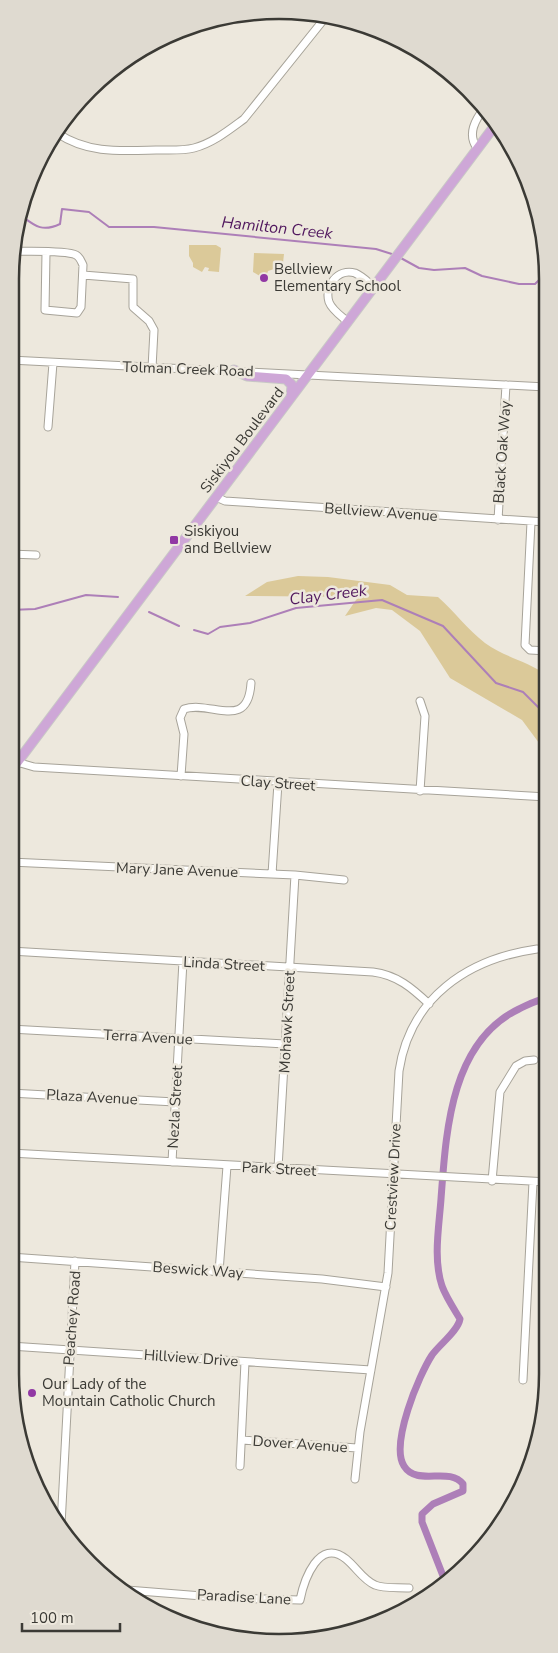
<svg xmlns="http://www.w3.org/2000/svg" width="558" height="1653" viewBox="0 0 558 1653" font-family="'Nunito Sans',sans-serif">
  <style>
    .green { fill: #dbc999 }
    .lines { fill: none; stroke-linecap: round; stroke-linejoin: round }
    .stream { stroke: #ad7fb8; stroke-width: 2 }
    .canal { stroke: #ad7fb8; stroke-width: 7 }
    .minor-casing { stroke: #a7a399; stroke-width: 9 }
    .major-casing { stroke: #c8c8c6; stroke-width: 11 }
    .minor { stroke: #fff; stroke-width: 7 }
    .major { stroke: #cea7d7; stroke-width: 9 }
    .poi-dot { fill: #9138a4; stroke: #ede8dd; stroke-width: 2 }
    .labels { text-anchor: middle; dominant-baseline: central; stroke-width: 5; stroke-linejoin: round; paint-order: stroke }
    .poi-label { font-size: 15px; fill: #3b3a35; stroke: #ede8dd; text-anchor: start }
    .street-label { font-size: 15px; fill: #3b3a35; stroke: #ede8dd }
    .water-label { font-size: 16px; font-style: italic; fill: #51185e; stroke: #ede8dd }
    .rim { fill: none; stroke: #3b3a35; stroke-width: 2.5 }
  </style>
  <rect width="100%" height="100%" fill="#ede8dd"/>
  <path class="green" d="M189 245H216L221 248 219 272 208 271 209 268 205 267 202 272 193 267V263L189 256Z
    M254 253 284 254 283 263H281L280 267 268 271 266 277 263 278 253 272Z
    M298 576 328 577 390 585 407 595 438 597C454 611 468 630 485 643 504 657 527 661 547 675V750L539 743 522 720 450 678 420 631 392 610 376 608 345 616 358 597 245 596 267 582Z
    M149 1607 171 1612 193 1624 225 1631V1635L160 1615Z"/>
  <g class="lines">
    <path class="stream" d="M19 214C34 225 41 233 60 224L62 209 89 212 109 227H154L376 249 395 255
      M399 257 419 268 434 270 465 268 482 276 519 284H535L546 273
      M10 610 35 609 86 595 118 597
      M149 612 179 626
      M194 630 208 634 220 627 250 623 296 608 382 600 443 626 496 683 523 692 547 716"/>
    <path class="canal" d="M445 1581 422 1522V1514L433 1504 463 1491V1484C449 1466 417 1487 404 1466 390 1444 419 1375 432 1355 440 1344 458 1331 460 1319 454 1309 446 1297 442 1286 433 1259 439 1227 441 1199 446 1133 450 1042 519 1009 528 1005 537 999 547 999"/>
    <defs>
      <path id="minor" d="M57 133C88 154 121 151 156 150 169 150 182 151 194 148 213 143 229 130 244 119L325 18
        M477 148C467 134 475 120 485 107
        M14 251C27 252 65 250 76 255 80 257 81 261 83 265L81 307 77 313 45 310 46 253
        M83 275 133 279V307L149 321 154 330 152 368
        M348 322C341 316 332 310 329 302 324 286 338 268 355 273 362 276 368 282 374 287
        M10 360 546 387
        M48 427 53 363
        M216 497 225 501 546 522
        M498 520 506 385
        M531 522 525 645 530 650 547 651
        M10 554 36 555
        M420 701 425 716 420 791
        M10 760 34 767 547 797
        M181 776 184 734 180 718 184 709C211 700 248 732 251 683
        M10 862 295 875 344 880
        M272 874 278 783
        M10 951 373 972C397 975 412 988 429 1004
        M10 1029 285 1044
        M10 1093 175 1102
        M10 1153 548 1182
        M172 1162 183 961
        M278 1168 295 875
        M492 1181 500 1092 516 1066 525 1061 534 1060
        M10 1257 322 1279 386 1287
        M219 1272 227 1166
        M10 1346 371 1370
        M523 1380 533 1182
        M242 1440 357 1448
        M240 1466 245 1362
        M355 1479 360 1432 388 1273 399 1071C410 998 467 959 537 949
        M61 1525 75 1261
        M127 1590 227 1598 300 1600C304 1580 319 1537 346 1559 356 1567 363 1580 375 1585 384 1589 399 1587 409 1588"/>
      <path id="major" d="M234 370 247 376 286 379 292 385 291 397
        M10 772 496 124"/>
    </defs>
    <use href="#minor" class="minor-casing"/>
    <use href="#major" class="major-casing"/>
    <use href="#minor" class="minor"/>
    <use href="#major" class="major"/>
  </g>
  <g class="poi-dot">
    <circle cx="264" cy="278" r="5"/>
    <rect x="169" y="535" width="10" height="10" rx="2.5"/>
    <circle cx="32" cy="1393" r="5"/>
  </g>
  <g class="labels">
    <g class="poi-label">
      <text x="274" y="269">Bellview<tspan x="274" dy="17">Elementary School</tspan></text>
      <text x="184" y="531">Siskiyou<tspan x="184" dy="17">and Bellview</tspan></text>
      <text x="42" y="1384">Our Lady of the<tspan x="42" dy="17">Mountain Catholic Church</tspan></text>
    </g>
    <g class="street-label">
      <text transform="translate(188 369) rotate(2)">Tolman Creek Road</text>
      <text transform="translate(242 440) rotate(-53)">Siskiyou Boulevard</text>
      <text transform="translate(502 452) rotate(-86)">Black Oak Way</text>
      <text transform="translate(381 512) rotate(4)">Bellview Avenue</text>
      <text transform="translate(278 783) rotate(4)">Clay Street</text>
      <text transform="translate(177 870) rotate(2)">Mary Jane Avenue</text>
      <text transform="translate(224 964) rotate(3)">Linda Street</text>
      <text transform="translate(287 1022) rotate(-87)">Mohawk Street</text>
      <text transform="translate(148 1037) rotate(3)">Terra Avenue</text>
      <text transform="translate(92 1097) rotate(3)">Plaza Avenue</text>
      <text transform="translate(175 1107) rotate(-87)">Nezla Street</text>
      <text transform="translate(279 1169) rotate(3)">Park Street</text>
      <text transform="translate(393 1177) rotate(-87)">Crestview Drive</text>
      <text transform="translate(198 1270) rotate(4)">Beswick Way</text>
      <text transform="translate(72 1318) rotate(-86)">Peachey Road</text>
      <text transform="translate(191 1358) rotate(4)">Hillview Drive</text>
      <text transform="translate(300 1444) rotate(4)">Dover Avenue</text>
      <text transform="translate(244 1597) rotate(3)">Paradise Lane</text>
    </g>
    <g class="water-label">
      <text transform="translate(277 228) rotate(6)">Hamilton Creek</text>
      <text transform="translate(328 595) rotate(-7)">Clay Creek</text>
    </g>
  </g>
  <path d="M0 0H558V1653H0ZM279 19H279A260 260 0 0 1 539 279V1374A260 260 0 0 1 279 1634H279A260 260 0 0 1 19 1374V279A260 260 0 0 1 279 19Z" fill="#dfdad0" fill-rule="evenodd"/>
  <path class="rim" d="M279 19H279A260 260 0 0 1 539 279V1374A260 260 0 0 1 279 1634H279A260 260 0 0 1 19 1374V279A260 260 0 0 1 279 19Z"/>
  <path d="M22 1623v8h98v-8" fill="none" stroke="#3b3a35" stroke-width="2.5"/>
  <text x="30" y="1623" font-size="15" fill="#3b3a35" stroke="#ede8dd" stroke-width="4" paint-order="stroke">100 m</text>
</svg>
